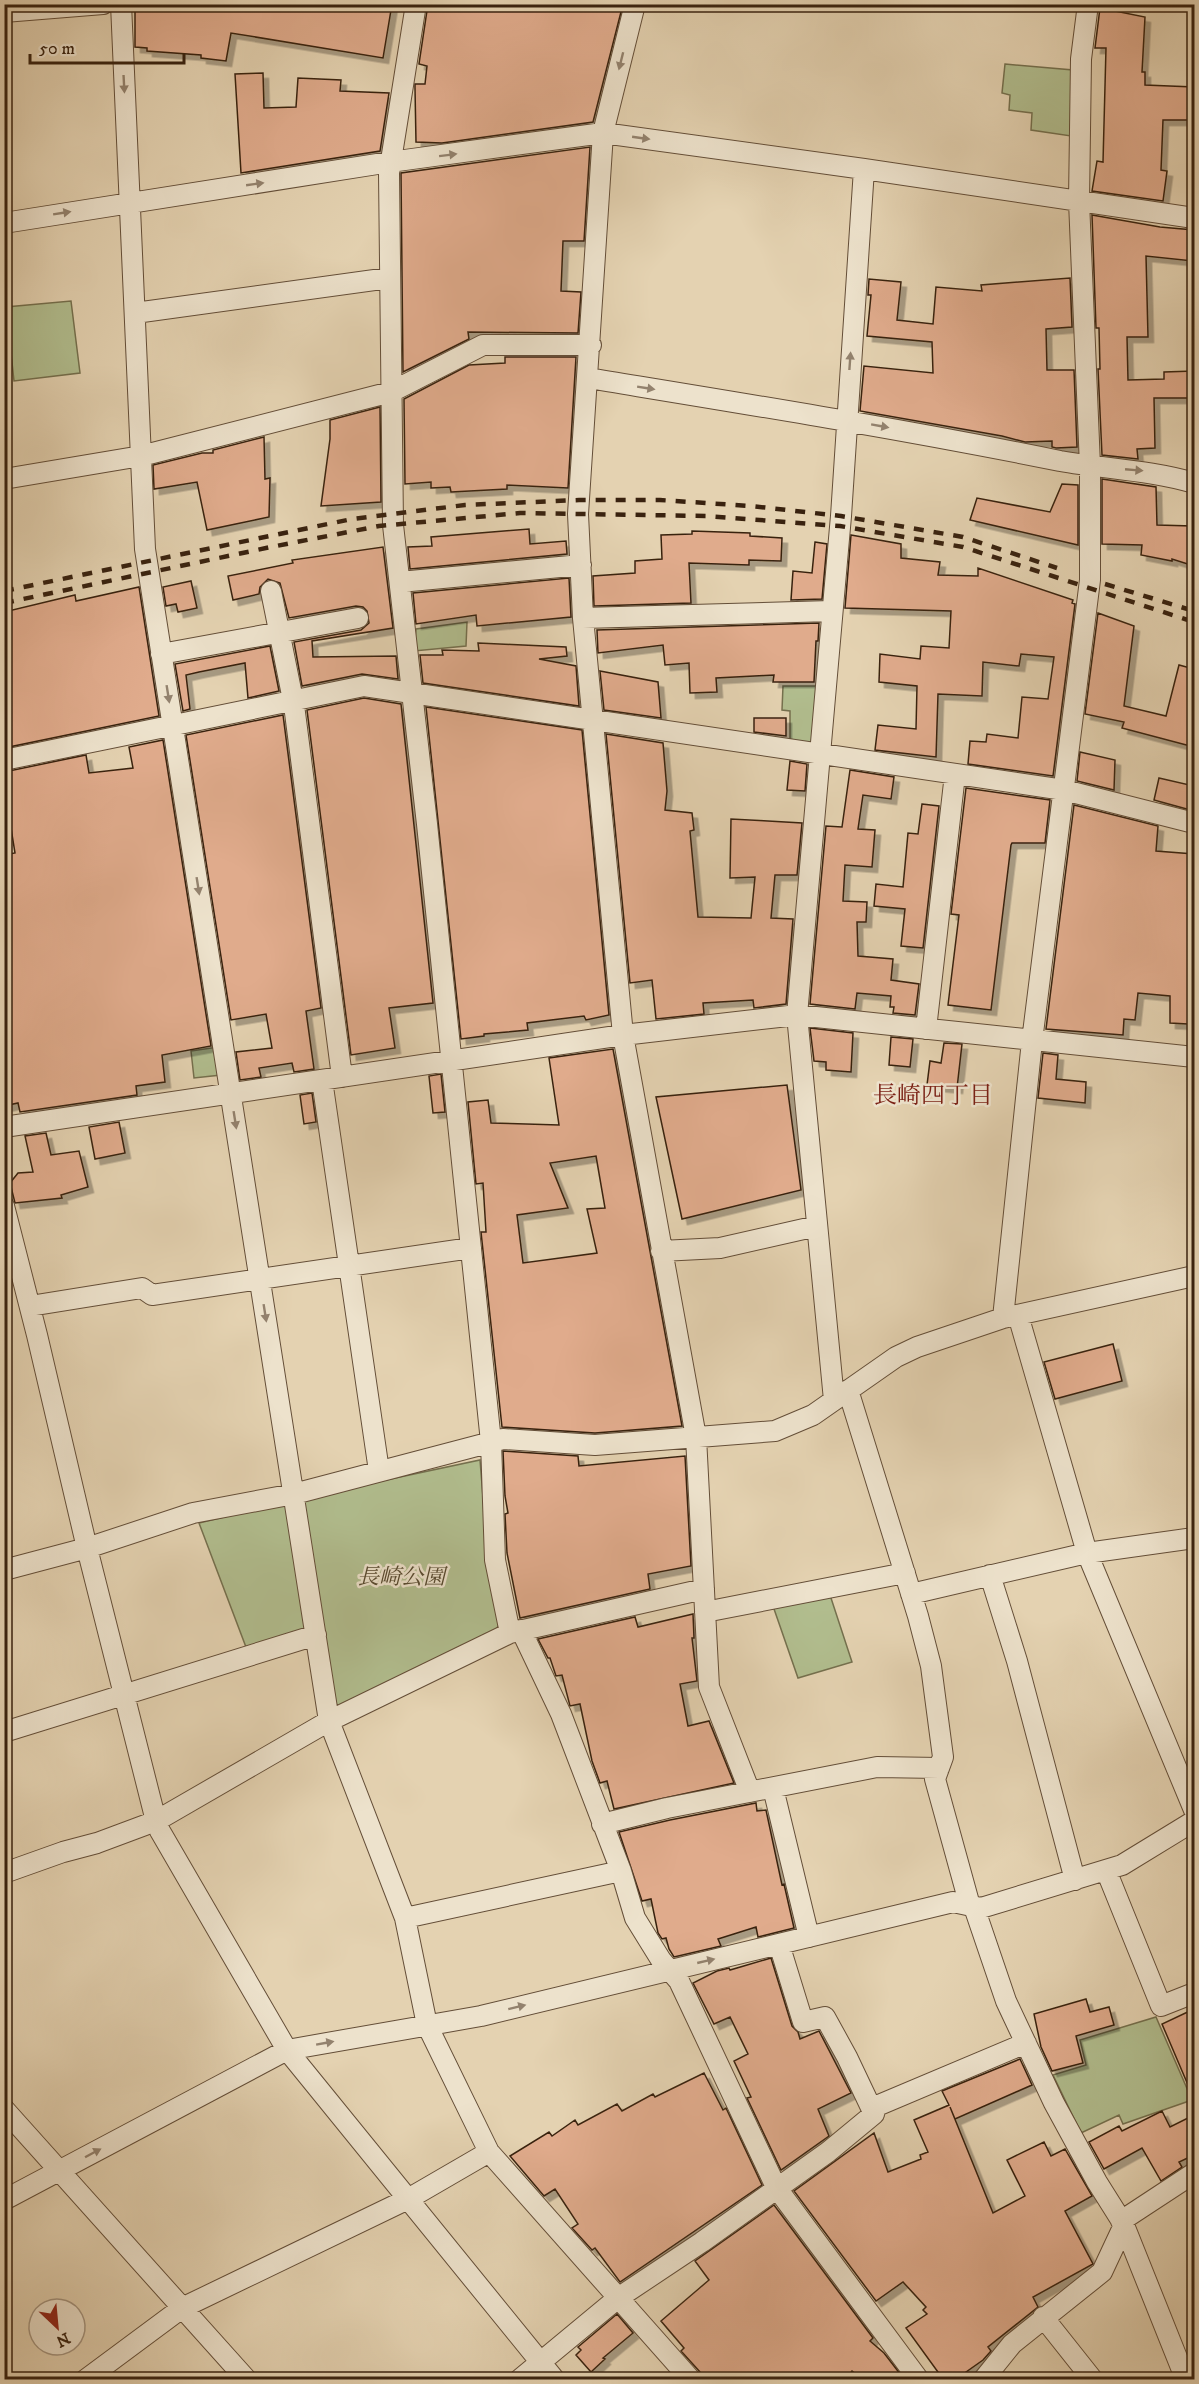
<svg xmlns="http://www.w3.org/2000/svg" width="1199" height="2384" viewBox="0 0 1199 2384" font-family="'IM FELL DW Pica','Noto Serif JP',serif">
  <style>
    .green { fill: #b1bd8e; stroke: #75704e; stroke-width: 1.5 }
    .building { fill: #e0ab8c; stroke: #39220f; stroke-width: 1.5; fill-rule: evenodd; filter: url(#shadow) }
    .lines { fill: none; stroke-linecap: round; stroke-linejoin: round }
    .minor-casing { stroke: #644e38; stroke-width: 22 }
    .minor { stroke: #ede2cc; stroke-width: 20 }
    .rail { stroke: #39220f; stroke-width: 4.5; stroke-dasharray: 10 10; stroke-linecap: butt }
    .oneway { fill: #93826e }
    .labels { text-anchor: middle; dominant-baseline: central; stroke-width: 5; stroke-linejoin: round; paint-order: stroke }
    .park-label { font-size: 22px; font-style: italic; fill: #57492f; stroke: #ede2cc }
    .neighbourhood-label { font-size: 24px; fill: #7a1f14; stroke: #ede2cc }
  </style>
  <defs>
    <filter id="shadow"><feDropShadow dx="5.5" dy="5.5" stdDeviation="0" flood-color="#0004"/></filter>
  </defs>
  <rect width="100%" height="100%" fill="#e4d2b1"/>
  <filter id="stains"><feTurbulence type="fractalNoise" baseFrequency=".00333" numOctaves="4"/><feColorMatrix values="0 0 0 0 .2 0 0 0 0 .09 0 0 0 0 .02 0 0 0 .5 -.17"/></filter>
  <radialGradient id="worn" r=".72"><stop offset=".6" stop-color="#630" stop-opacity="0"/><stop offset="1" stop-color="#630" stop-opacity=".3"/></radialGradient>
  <path class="green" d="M1005 64 1073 70 1071 136 1031 130 1032 113 1009 110 1010 95 1002 93Z
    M71 301 80 373 14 381 6 307Z
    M467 622 466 646 414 651 416 629Z
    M783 686H818L815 744H790V711L782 710Z
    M218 1047 221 1075 194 1078 191 1051Z
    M480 1460 488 1559 502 1620 494 1633 329 1721 303 1502 306 1497Z
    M287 1502 316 1635 249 1655 199 1523Z
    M830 1595 852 1662 798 1678 773 1606Z
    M1156 2017 1192 2100 1123 2124 1119 2115 1081 2133 1053 2075 1086 2065 1080 2040Z"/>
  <path class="building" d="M135 4H392L383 58 231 33 226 61 201 58V55L147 51V48L135 47Z
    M428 4 514 11V4H610L622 8 593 122 442 143 416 142 415 88V84H425L427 66 419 64Z
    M1100 8 1145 17 1142 72H1145V85L1194 87V120H1163L1161 170 1167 171 1163 201 1092 191 1097 161 1103 162 1106 48H1095Z
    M263 73 264 108 296 107 298 78 341 80 340 91 389 93 380 151 241 173 235 74Z
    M590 147 584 241H563L561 291 581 292 578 333 468 332 469 339 403 372 401 173Z
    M1092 215 1160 227 1194 230 1193 261 1146 256 1148 337H1127L1128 380 1164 379V372L1194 371V398H1154L1155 448 1137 449 1138 459 1102 455 1098 369H1100L1099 328H1096Z
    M1070 278 1072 327 1046 329 1047 370H1074L1077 447 1056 448 1052 447V441L1025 442 1002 436 860 411 864 366 933 373 932 342 867 336 871 295H868L869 279 901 282 897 320 933 324 936 287 982 291 981 285Z
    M505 357H576L568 488 507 485V489L451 492 450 487 431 488V482L405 484 404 399 469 365 505 363Z
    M380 407 381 502 321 506 330 439V420Z
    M264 437 265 479 270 478 269 517 207 530 197 482 154 489 153 465 202 453H213V450Z
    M1102 479 1156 487 1157 525 1192 526 1191 539 1194 540V566L1172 559V561L1141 555 1142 545 1102 544Z
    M1062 484 1078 485V545L970 520 977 498 1050 512Z
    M529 529 530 544 566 541 567 554 410 569 408 547 432 546 431 537Z
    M692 531 750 533V536L782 538 781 561 749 560V565L689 563 691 603 594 606 593 576 635 573V561L662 559 661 535 692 534Z
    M851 535 901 544V558L940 562 938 575 978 576V568L1073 600 1072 603 1075 604 1053 776 968 764 970 741 986 742 987 734 1018 738 1022 697 1048 699 1054 657 1021 654 1019 666 983 662 982 696 938 694 936 757 875 750 878 725 916 729 917 686 879 682 880 654 920 659 921 646 949 648 951 611 845 608Z
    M815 542 827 544 822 599 791 600 793 571 812 573Z
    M383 547 393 628 312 641 313 657 396 656 398 679 362 674 302 686 294 642 361 630 369 623 367 611 363 607 356 606 289 618 280 583 268 579 260 587 259 594 233 600 228 576 293 563 292 560Z
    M569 578 571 617 477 626 476 615 416 624 413 593Z
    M191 581 197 608 178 612 176 604 166 606 163 587Z
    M139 587 159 716 4 748V612L75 595 76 601Z
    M1098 613 1134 626 1124 706 1166 716 1179 665 1194 669V747L1122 728 1124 722 1085 714Z
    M819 623 818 641H816L814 682H773L774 675 716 678 717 692 690 693 689 663 665 665 663 645 598 653 597 630Z
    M478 643 566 647 567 656 539 659 576 666 579 706 423 683 420 655H443L442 650 479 651Z
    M270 646 279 691 248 698 245 663 199 672 186 675 190 709 183 711 175 664Z
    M600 671 658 682 661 718 604 710Z
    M364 698 401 704 433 1003 389 1008 395 1048 351 1055 307 710Z
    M426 707 582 730 609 1015 586 1020 584 1016 527 1023 528 1030 484 1034V1036L461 1039Z
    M283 715 321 1008 306 1011 314 1069 294 1072 292 1063 259 1068 261 1077 240 1080 236 1052 272 1048 266 1014 231 1020 186 735Z
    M754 718H786V736L754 732Z
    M606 734 663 743 667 791 665 810 692 813 694 830 690 831 698 917 751 918 755 877 730 878 731 819 802 823 797 875H775L771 918 793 919 786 1004 754 1008 753 1000 703 1003 704 1014 656 1019 652 980 630 983Z
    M163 740 211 1046 162 1055 165 1082 136 1086 137 1095 20 1112 18 1103 4 1106V855L15 853 4 785V772L86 755 89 773 133 768 129 747Z
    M1080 752 1115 760 1114 790 1077 781Z
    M790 761 807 764 805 791 787 790Z
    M850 770 894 777 891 799 863 795 858 829 875 830 872 867 845 865 843 901 867 902 866 922H857L858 956 893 959 891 980 919 984 915 1015 893 1013 894 1007H890L891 996 857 993 855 1009 810 1004 826 826 842 827Z
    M1159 778 1194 786V811L1154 800Z
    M966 788 1050 800 1045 843H1012L1011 845 991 1010 948 1005 959 915 951 914Z
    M922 804 939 806 923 948 901 946 905 909 874 906 876 884 903 887 908 833 918 834Z
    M1074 805 1158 826 1156 851 1194 854V962L1188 1024 1170 1023V996L1138 993 1135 1020 1124 1019 1123 1035 1046 1029Z
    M810 1028 853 1033 851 1072 826 1070V1062L814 1061Z
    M891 1037 913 1039 910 1067 889 1065Z
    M944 1043 962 1044 957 1088 927 1085 930 1061 941 1063Z
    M613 1049 682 1426 595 1433 502 1427 481 1232H486L483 1183 476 1184 468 1102 488 1100 491 1123 559 1125 549 1058ZM596 1156 605 1208 587 1209 597 1253 523 1263 517 1215 568 1208 550 1163Z
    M1043 1053 1058 1055 1056 1079 1086 1082 1085 1103 1038 1098Z
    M441 1074 445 1112 433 1113 429 1076Z
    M787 1085 801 1190 682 1219 656 1097Z
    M312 1093 316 1122 304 1124 300 1095Z
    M119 1122 125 1153 95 1159 89 1127Z
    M46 1133 51 1155 79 1151 88 1187 61 1195 62 1198 15 1203 10 1183 18 1173 33 1172 25 1136Z
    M1113 1344 1122 1381 1055 1399 1044 1362Z
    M503 1451 578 1456 579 1466 685 1456 691 1566 648 1574 650 1589 520 1618 507 1553 505 1514 508 1513 505 1496Z
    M693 1614 694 1638H692L697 1681 680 1684 688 1726 709 1721 734 1783 614 1809 607 1781 600 1783 592 1761 580 1704 570 1706 562 1675 556 1676 550 1658H548L538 1639 635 1617 638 1627Z
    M756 1803 757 1811 766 1810 782 1885 784 1884 794 1928 758 1937 756 1927 718 1939 721 1946 674 1957 669 1949 666 1938 662 1939 658 1933 651 1899 642 1901 619 1832 670 1820Z
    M771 1958 792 2026 798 2032 800 2039 819 2031 851 2093 818 2109 829 2136 781 2170 747 2098 751 2097 734 2061 748 2054 730 2017 714 2024 693 1983 717 1971 729 1968 730 1970Z
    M1086 1999 1090 2012 1109 2007 1114 2025 1076 2036 1083 2063 1052 2071 1041 2047 1034 2014Z
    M1194 2009V2099L1162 2024Z
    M1020 2059 1032 2085 955 2119 950 2107 993 2213 1025 2196 1007 2160 1044 2142 1051 2156 1065 2149 1092 2196 1065 2211 1093 2264 1033 2297 1038 2307 988 2347 991 2351 983 2360 956 2379H943L906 2328 927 2314 923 2310 926 2307 903 2282 876 2301 794 2191 874 2133 888 2172 921 2159 920 2155 928 2152 914 2120 949 2105 942 2091Z
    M704 2073 723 2110 726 2108 762 2185 620 2282 595 2248 592 2250 572 2228 578 2224 555 2189 544 2196 510 2156 549 2132 552 2136 575 2120 578 2125 617 2104 622 2111 653 2094 655 2097Z
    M1162 2111 1170 2127 1194 2115V2155L1179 2162 1182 2167 1161 2181 1142 2148 1104 2169 1089 2142 1119 2126 1122 2131Z
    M774 2205 873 2338 870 2341 884 2353 904 2379H862L852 2371 845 2379H703L700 2372 681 2351 684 2348 661 2321 709 2280 695 2261Z
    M617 2314 633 2333 603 2358 605 2359 591 2372 576 2355 581 2350 578 2347Z"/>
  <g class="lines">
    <defs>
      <path id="minor" d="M121 4 145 549 329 1721 405 1918 427 2025 489 2152 691 2380
        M416 4 389 173 393 525 427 824 491 1442 495 1560 510 1633
        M635 4 603 133 578 514 583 618 623 1035 696 1437 709 1687 750 1792
        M4 12 103 4
        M4 223 390 162 603 133 864 169 1194 218
        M135 313 389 278
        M588 378C746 404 903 429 1060 461 1105 469 1150 470 1194 483
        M4 479 141 456 391 392 483 345H591
        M400 582 581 565
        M271 591 294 705 342 1077
        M583 618 831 611
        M161 654 358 618
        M4 760 364 686 1064 790 1194 823
        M926 1029 955 774
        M322 1080 379 1471
        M4 1127 623 1035 797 1015 1194 1057
        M4 1206 37 1335 87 1548 156 1821 160 1831 287 2050 555 2380
        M661 1251 720 1248 817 1226
        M30 1306 142 1288 152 1295 471 1248
        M1018 1315 1087 1553 1194 1810
        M1003 1318 1032 1041 1090 580V466L1079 201 1081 59 1088 4
        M848 1390 918 1616 931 1666 943 1757 935 1779 970 1906
        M834 1400 797 1015 841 516 864 169
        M4 1570 87 1548 193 1513 294 1494 503 1439 595 1445 775 1431 813 1415 896 1357 917 1347 1003 1318 1194 1276
        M990 1575 1017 1661 1075 1880
        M911 1594 1087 1553 1194 1538
        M705 1612 905 1573
        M521 1630 561 1714 621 1871 635 1918 661 1960 679 1981 776 2187 919 2380
        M4 1732 316 1635
        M773 1788 809 1937
        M602 1824 667 1808 877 1767 939 1768
        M1106 1870 1161 2006 1194 1993
        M4 1873 63 1852 97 1843 156 1821 329 1721 510 1633 704 1589
        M974 1907 1006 2001 1054 2103 1097 2182 1124 2225 1186 2380
        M405 1918 621 1871
        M872 2108 1026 2043
        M4 2109 247 2380
        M4 2200 287 2050 481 2016 953 1902 981 1908 1122 1865 1194 1821
        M1121 2221 1194 2173
        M1043 2317 1093 2380
        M85 2380 182 2308 408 2199 489 2152
        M519 2380 618 2298 702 2242 828 2152 874 2114 847 2057 825 2017 803 2022 779 1944
        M983 2380 1012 2344 1102 2272 1124 2225"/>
    </defs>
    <use href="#minor" class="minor-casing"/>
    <use href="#minor" class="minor"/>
    <path class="rail" d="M1105 584 1194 611
      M4 591 352 519 465 505 579 500H660L751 506 841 516 963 537 1057 568
      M4 603 271 547 379 526 520 513 706 516 840 526 963 547 1194 622"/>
  </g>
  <defs><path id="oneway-solid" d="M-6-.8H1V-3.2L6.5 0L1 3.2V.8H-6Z" transform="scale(1.5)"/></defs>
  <g class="oneway">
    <use href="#oneway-solid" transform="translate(621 61) rotate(104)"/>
    <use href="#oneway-solid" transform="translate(124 84) rotate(87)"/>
    <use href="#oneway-solid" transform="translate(641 138) rotate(8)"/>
    <use href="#oneway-solid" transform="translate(448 155) rotate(-7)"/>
    <use href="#oneway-solid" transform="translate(255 184) rotate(-8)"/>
    <use href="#oneway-solid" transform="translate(62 213) rotate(-9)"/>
    <use href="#oneway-solid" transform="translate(850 361) rotate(-86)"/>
    <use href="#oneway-solid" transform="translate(646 388) rotate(9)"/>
    <use href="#oneway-solid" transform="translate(880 426) rotate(10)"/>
    <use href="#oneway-solid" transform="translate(1134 470) rotate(5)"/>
    <use href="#oneway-solid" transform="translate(168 694) rotate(81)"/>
    <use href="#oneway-solid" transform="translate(198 886) rotate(81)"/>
    <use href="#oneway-solid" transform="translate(235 1120) rotate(81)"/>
    <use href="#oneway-solid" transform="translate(265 1313) rotate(81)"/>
    <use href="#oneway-solid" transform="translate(706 1961) rotate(-13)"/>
    <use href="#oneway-solid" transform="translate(517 2007) rotate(-14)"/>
    <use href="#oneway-solid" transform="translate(325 2043) rotate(-10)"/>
    <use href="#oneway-solid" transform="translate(93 2153) rotate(-28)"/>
  </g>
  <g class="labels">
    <g class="park-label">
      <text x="401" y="1577">長崎公園</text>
    </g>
    <g class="neighbourhood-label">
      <text x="933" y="1096">長崎四丁目</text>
    </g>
  </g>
  <rect width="1199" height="2384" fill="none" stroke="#e4d2b1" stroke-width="24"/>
  <rect x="6" y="6" width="1187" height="2372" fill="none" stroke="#39220f" stroke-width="3"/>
  <rect x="12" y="12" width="1175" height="2360" fill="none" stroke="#39220f" stroke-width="1.5"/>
  <g transform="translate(57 2327) rotate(154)"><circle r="28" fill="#ede2cc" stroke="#a59580" stroke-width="1.5"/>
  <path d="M0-4.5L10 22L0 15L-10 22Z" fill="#8f2418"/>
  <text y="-9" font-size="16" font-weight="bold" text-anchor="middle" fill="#39220f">N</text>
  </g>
  <path d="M30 54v9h154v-9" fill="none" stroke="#39220f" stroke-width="3"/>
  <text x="39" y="54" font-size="18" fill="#39220f" stroke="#ede2cc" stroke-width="4.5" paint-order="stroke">50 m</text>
  <rect width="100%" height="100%" filter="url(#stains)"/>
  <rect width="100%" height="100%" fill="url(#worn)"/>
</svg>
